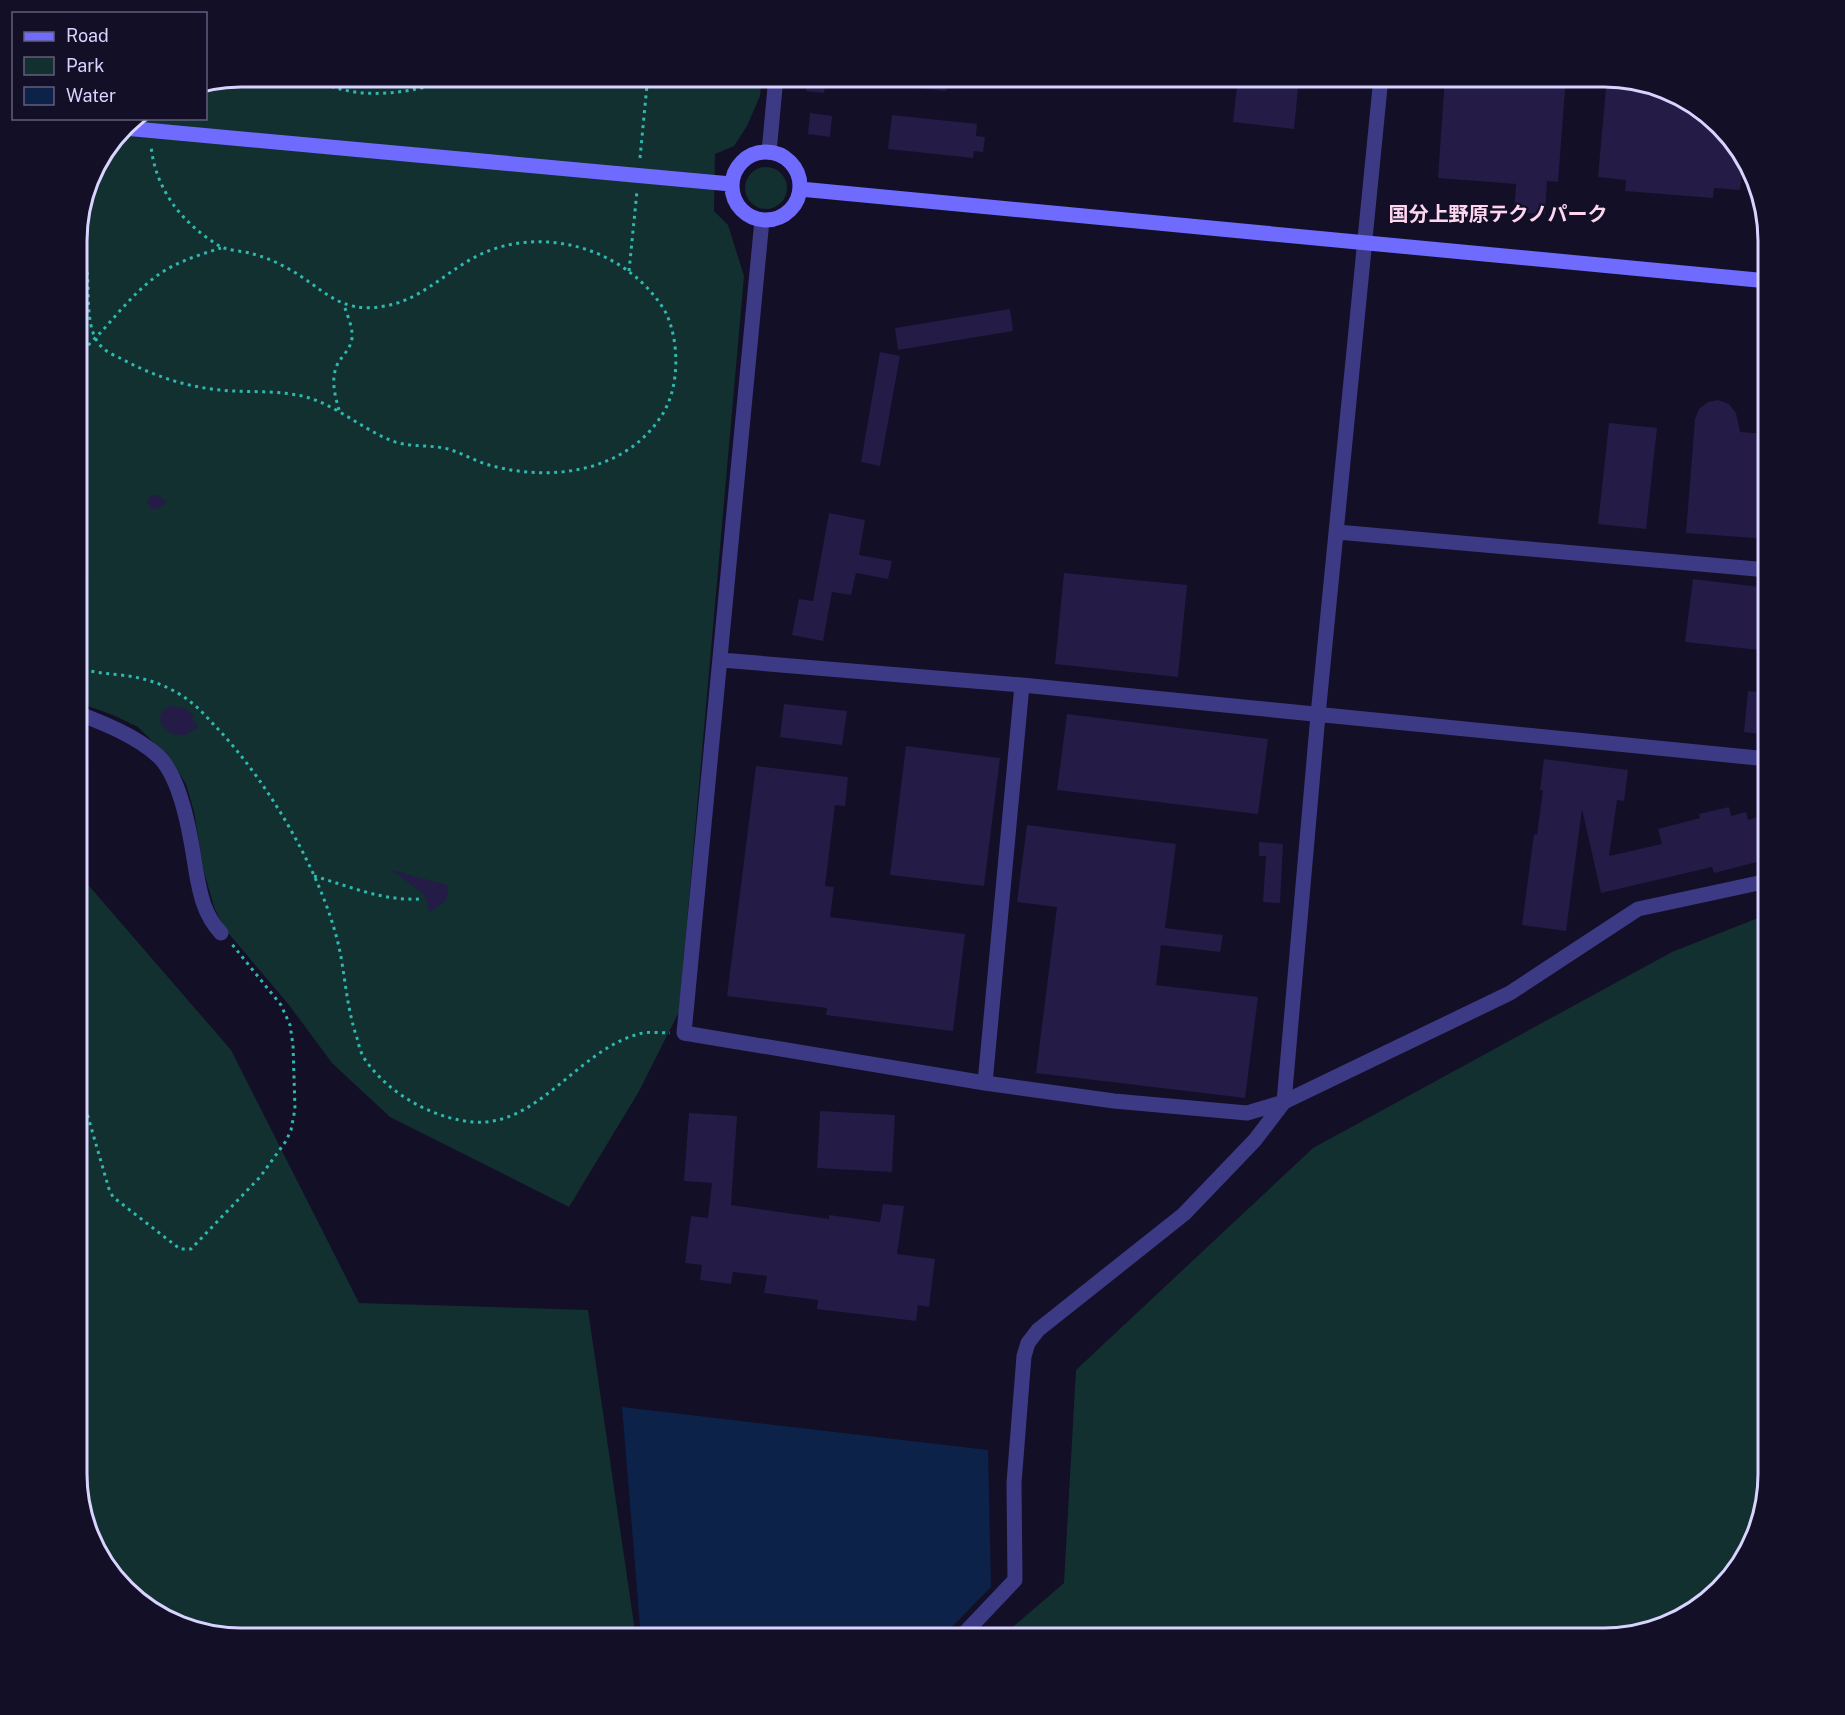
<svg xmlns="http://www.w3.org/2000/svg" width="1845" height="1715" viewBox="0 0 1845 1715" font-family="'Public Sans','Noto Sans JP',sans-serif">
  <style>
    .green { fill: #12302f }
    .water { fill: #0c2248 }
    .building { fill: #241b47 }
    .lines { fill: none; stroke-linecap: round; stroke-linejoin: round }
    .path { stroke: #2fb8b0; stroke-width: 3; stroke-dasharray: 3 4.5; stroke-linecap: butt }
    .street { stroke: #3d3a85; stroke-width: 15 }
    .secondary { stroke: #6f6bff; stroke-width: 15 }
    .labels { text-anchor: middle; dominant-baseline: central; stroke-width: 4.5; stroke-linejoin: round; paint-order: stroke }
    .quarter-label { font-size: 20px; font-weight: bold; fill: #ffd6f0; stroke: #130f26 }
    .rim { fill: none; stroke: #d9d4ff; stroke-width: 3 }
  </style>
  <rect width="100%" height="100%" fill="#130f26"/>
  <path class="green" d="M241 77H762L760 96 747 126 734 146 715 154 714 211 728 225 744 276 679 1012 638 1093 569 1207 390 1117 332 1063 289 1005 224 928 214 907 204 872 194 812 186 784 170 759 138 727 113 715 77 702V230L94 168 132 119 206 118V84Z
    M745 188a21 21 0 1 1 42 0a21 21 0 1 1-42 0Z
    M77 872 231 1050 359 1303 588 1310 636 1638H241L178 1626 124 1590 89 1537 77 1484Z
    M1768 914V1474L1756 1537 1720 1591 1667 1626 1604 1638H1000L1064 1583 1076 1370 1313 1148 1672 952Z"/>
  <path class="water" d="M622 1407 988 1450 991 1587 941 1638H641Z"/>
  <path class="building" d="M807 77H826L824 93 806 91Z
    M899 77H948L946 91 899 86Z
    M1238 77 1299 79 1294 129 1233 122Z
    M1445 77H1566L1558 182 1547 181 1545 214 1514 212 1516 184 1438 178Z
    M1607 77H1614L1676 93 1721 125 1743 158 1740 190 1714 188 1713 198 1625 191 1626 180 1598 177Z
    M810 113 832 116 830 137 808 134Z
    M892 115 977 124 976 136 985 137 983 152 974 151 973 158 888 149Z
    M1010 309 1013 331 898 350 895 328Z
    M880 352 900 356 880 466 861 462Z
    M1718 400 1729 404 1736 413 1740 432 1768 434V539L1686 533 1695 419 1699 409 1708 402Z
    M1609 423 1657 428 1646 529 1598 524Z
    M152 495H157L167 502 157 509H152L147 502Z
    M829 513 865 520 859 555 892 561 888 579 856 573 851 595 832 592 823 641 792 635 799 599 813 601Z
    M1064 573 1187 585 1178 677 1055 664Z
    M1693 579 1768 588V651L1685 642Z
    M1748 691 1768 693V735L1744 732Z
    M784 704 847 711 842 745 780 737Z
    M170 706 184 708 194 715 191 719 199 726 186 735 172 734 162 726 160 719 162 711Z
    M1067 714 1268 739 1258 814 1057 790Z
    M906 746 1000 758 984 886 890 875Z
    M1544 759 1628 770 1624 801 1617 800 1609 856 1662 844 1658 829 1700 818 1699 814 1729 807 1731 816 1746 812 1748 820 1768 814V849L1758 851 1761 861 1714 873 1712 867 1601 893 1582 809 1566 931 1522 925 1534 834 1537 835 1543 790H1540Z
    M756 766 848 777 845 806 835 805 825 886 834 887 830 917 965 934 953 1031 826 1015 827 1008 727 996Z
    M1027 825 1176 844 1165 928 1223 935 1220 952 1161 945 1156 985 1258 997 1245 1098 1036 1073 1057 907 1017 902Z
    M1259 842 1283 844 1280 903 1263 902 1266 856H1259Z
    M391 870 447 885 448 894 445 901 430 912 424 894Z
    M820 1111 895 1115 892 1172 817 1168Z
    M689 1113 737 1116 731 1205 829 1219V1215L880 1222 883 1204 904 1206 897 1254 935 1259 929 1307 918 1305 916 1321 817 1309 818 1300 764 1293 767 1276 733 1272 731 1284 700 1280 702 1265 685 1263 691 1216 708 1218 712 1183 684 1181Z"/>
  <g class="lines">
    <path class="path" d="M311 77C357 104 413 93 460 77
      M601 77C622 85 648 89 669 77
      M640 158 647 85
      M77 236C82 247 86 259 87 271 90 293 84 332 103 348 108 353 116 356 122 359 157 378 193 389 233 391 257 392 283 391 306 397 337 406 361 428 390 440 408 448 429 444 448 449 462 453 475 461 489 465 549 482 623 473 660 418 680 390 680 343 666 313 659 300 648 288 638 279 595 241 532 231 481 254 447 270 422 300 385 306 338 315 323 287 287 268 276 262 265 257 253 254 244 251 233 251 224 248 218 246 212 241 206 237 175 214 155 184 151 146
      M629 271 637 191
      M77 355C108 330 130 292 164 271 182 260 202 254 221 248
      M339 410C335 395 330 379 338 363 343 355 351 348 352 338 353 327 347 315 344 305
      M77 667C92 673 105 673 121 675 147 678 171 686 192 703 201 710 209 720 217 728 270 784 327 881 341 957 346 986 348 1013 358 1041 359 1047 361 1053 364 1058 387 1093 433 1119 474 1122 538 1127 579 1049 639 1034 648 1031 661 1033 670 1033
      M314 876C348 886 383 901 419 899
      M77 1079 109 1189 113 1197 180 1249H191L260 1177 286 1141 291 1130 295 1109 293 1045 290 1025 281 1005 231 943"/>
    <path class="street" d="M769 152 776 77
      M762 220 684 1033 985 1083 1114 1101 1247 1113 1284 1102 1510 993 1638 909 1768 881
      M1337 532 1768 570
      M721 660 1022 685 1768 759
      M77 713C105 724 134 735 157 755 182 777 191 839 196 871 200 894 204 915 221 933
      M985 1083 1022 685
      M960 1638 1015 1580 1014 1483 1024 1356 1028 1343 1038 1330 1184 1214 1255 1140 1284 1102 1318 715 1381 77"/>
    <path class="secondary" d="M124 128 731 184
      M732 186a34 34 0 1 1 68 0a34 34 0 1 1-68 0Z
      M800 189 1768 281"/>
  </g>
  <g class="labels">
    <g class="quarter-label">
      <text x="1498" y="214">国分上野原テクノパーク</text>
    </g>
  </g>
  <path d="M0 0H1845V1715H0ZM241 87H1604A154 154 0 0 1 1758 241V1474A154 154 0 0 1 1604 1628H241A154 154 0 0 1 87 1474V241A154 154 0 0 1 241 87Z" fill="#130f26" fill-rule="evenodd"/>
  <path class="rim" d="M241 87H1604A154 154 0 0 1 1758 241V1474A154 154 0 0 1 1604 1628H241A154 154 0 0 1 87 1474V241A154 154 0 0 1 241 87Z"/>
  <rect x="12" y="12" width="195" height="108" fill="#130f26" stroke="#625e7d" stroke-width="1.5"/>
  <rect x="24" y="32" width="30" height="9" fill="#6f6bff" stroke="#625e7d" stroke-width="1.5"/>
  <text x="66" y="42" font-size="18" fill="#d9d4ff">Road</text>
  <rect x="24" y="57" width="30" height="18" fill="#12302f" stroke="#625e7d" stroke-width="1.5"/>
  <text x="66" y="72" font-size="18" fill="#d9d4ff">Park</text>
  <rect x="24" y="87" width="30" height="18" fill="#0c2248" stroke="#625e7d" stroke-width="1.5"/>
  <text x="66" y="102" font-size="18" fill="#d9d4ff">Water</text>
</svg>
